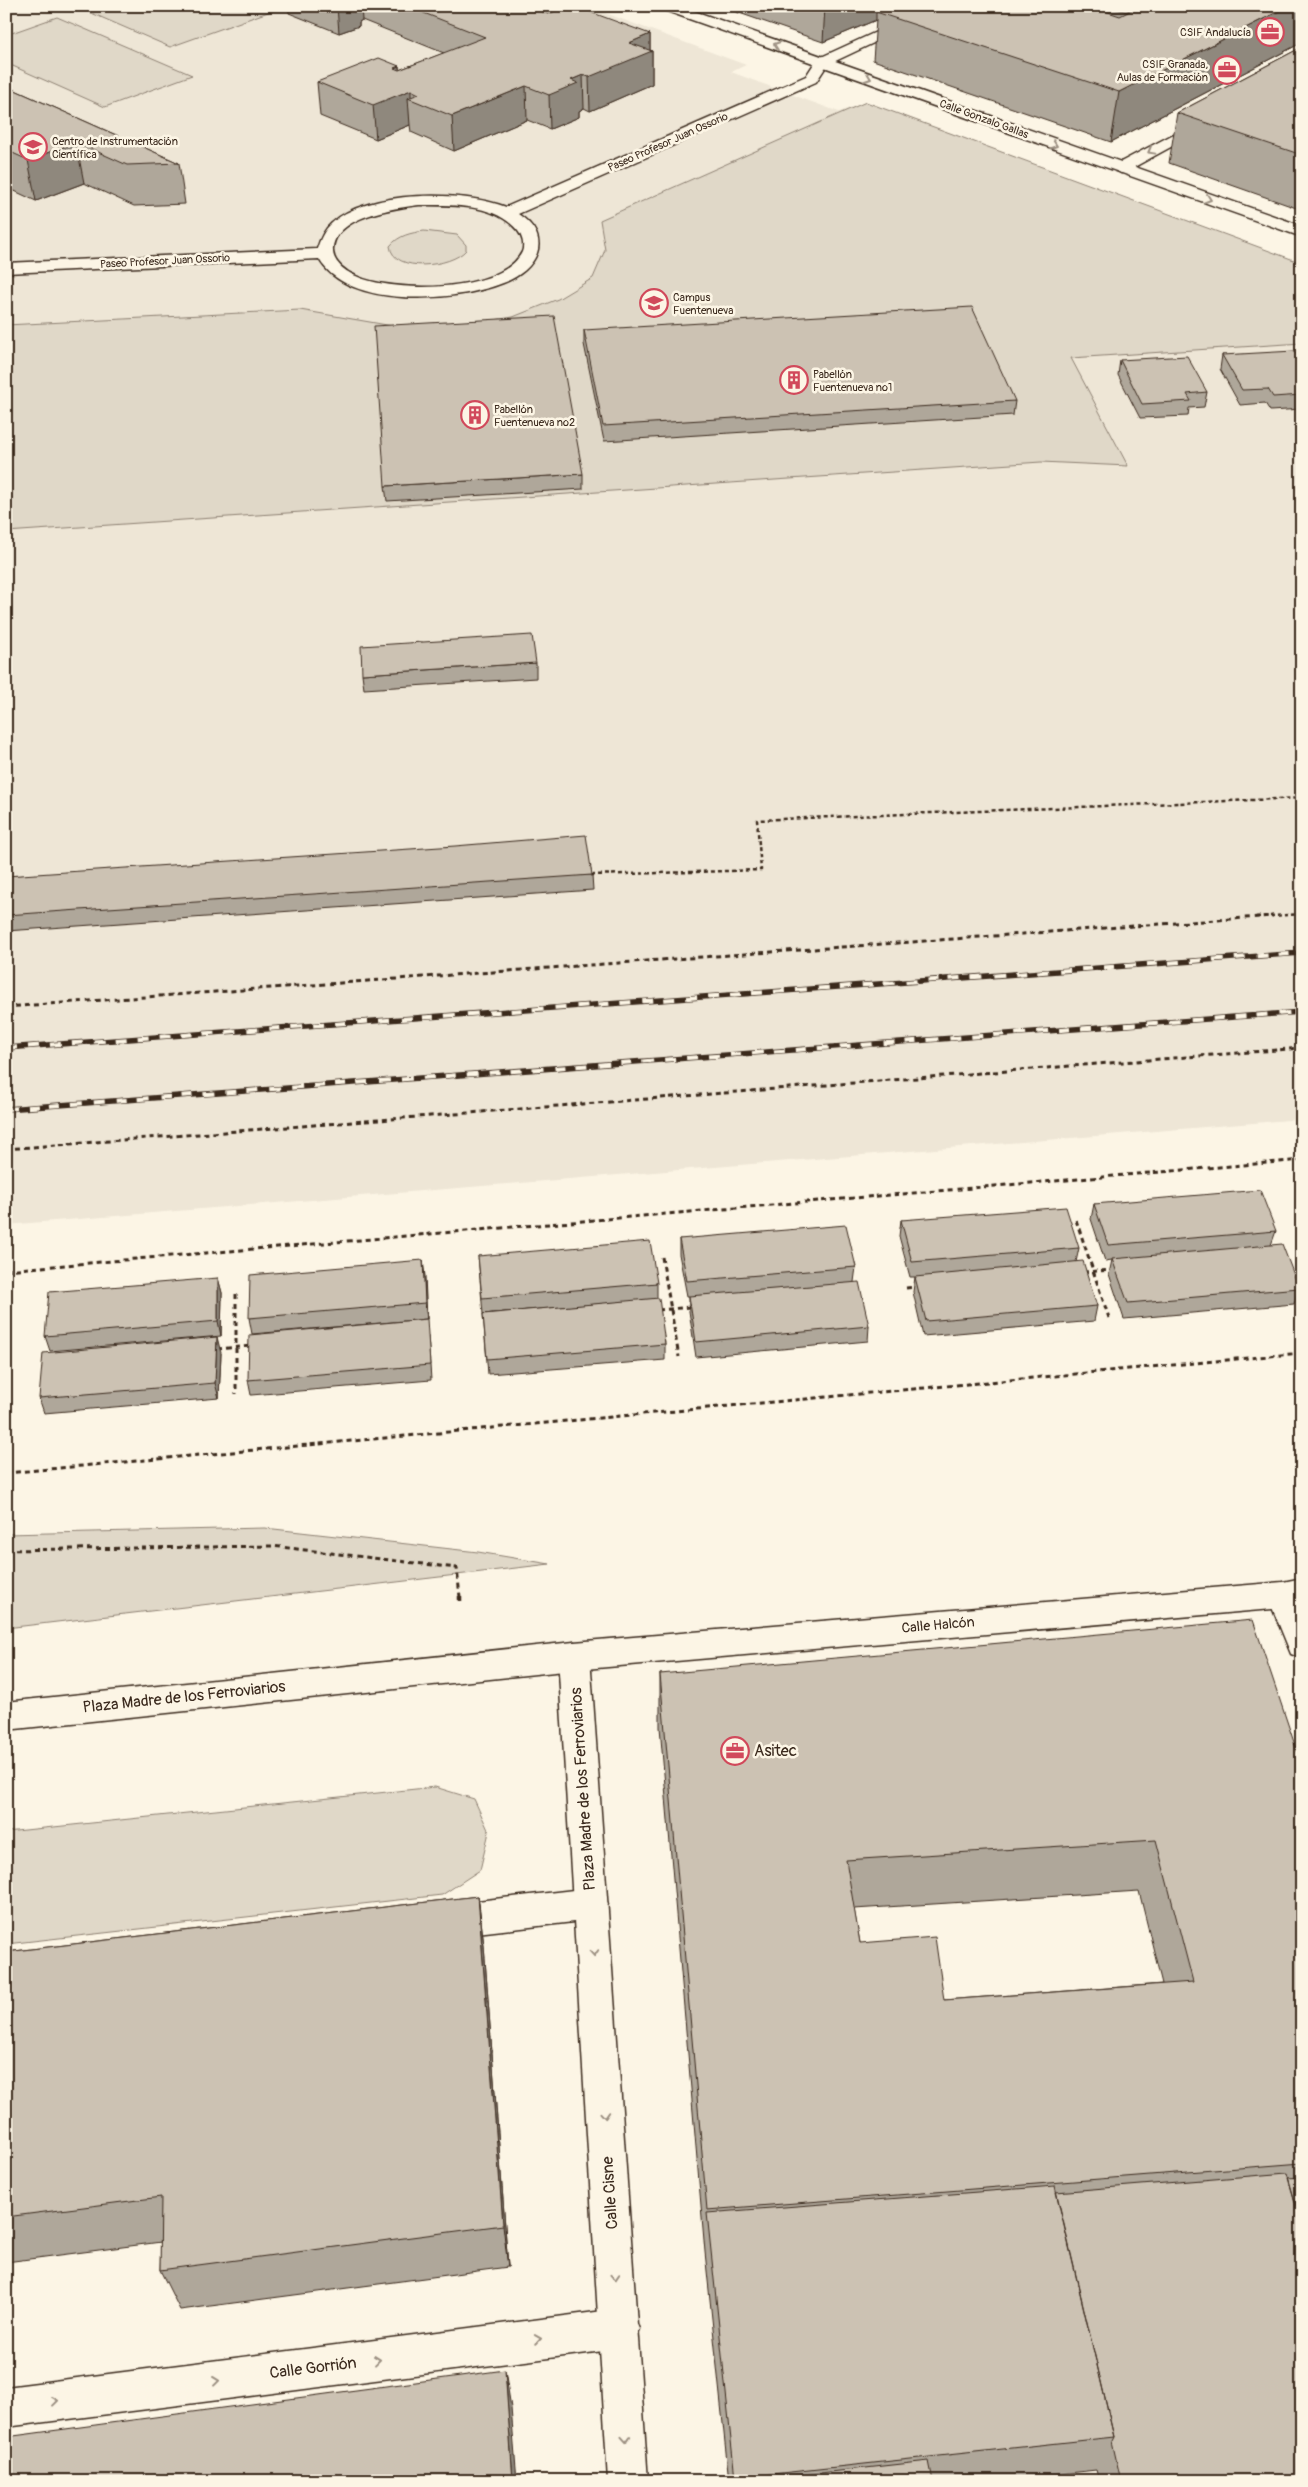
<svg xmlns="http://www.w3.org/2000/svg" width="1308" height="2487" viewBox="0 0 1308 2487" font-family="Pangolin,sans-serif">
  <style>
    .built { fill: #eee6d6 }
    .green { fill: #e0d8c8; stroke: #8e8173 }
    .lines { fill: none; stroke-linecap: round; stroke-linejoin: round }
    .pedestrian-casing { stroke: #3b2a1e; stroke-width: 3 }
    .minor-casing { stroke: #3b2a1e; stroke-width: 3 }
    .tertiary-casing { stroke: #3b2a1e; stroke-width: 3 }
    .secondary-casing { stroke: #3b2a1e; stroke-width: 3 }
    .path-far2 { stroke: #3b2a1e; stroke-width: 2.5; stroke-dasharray: 4 3; stroke-linecap: butt }
    .path-far1 { stroke: #3b2a1e; stroke-width: 3; stroke-dasharray: 5 4; stroke-linecap: butt }
    .path { stroke: #3b2a1e; stroke-width: 4.5; stroke-dasharray: 6 5; stroke-linecap: butt }
    .pedestrian { fill: #fcf5e5; fill-rule: evenodd }
    .minor { fill: #fcf5e5; fill-rule: evenodd }
    .tertiary { fill: #fcf5e5; fill-rule: evenodd }
    .secondary { fill: #fcf5e5; fill-rule: evenodd }
    .rail-casing { stroke: #3b2a1e; stroke-width: 5.5 }
    .rail { stroke: #fcf5e5; stroke-width: 4; stroke-dasharray: 11; stroke-linecap: butt }
    .wall { fill: #afa79a; stroke: #3b2a1e; fill-rule: evenodd }
    .shaded-wall { fill: #8f887d; stroke: #3b2a1e }
    .building { fill: #ccc2b3; stroke: #3b2a1e; fill-rule: evenodd }
    .oneway { stroke: #9c9082 }
    .labels { text-anchor: middle; dominant-baseline: central; stroke-width: 5; stroke-linejoin: round; paint-order: stroke }
    .far-poi-label { font-size: 11px; fill: #3b2a1e; stroke: #fcf5e5; text-anchor: start }
    .far-street-label { font-size: 11px; fill: #3b2a1e; stroke: #fcf5e5 }
    .street-label { font-size: 14px; fill: #3b2a1e; stroke: #fcf5e5 }
    .near-street-label { font-size: 16px; fill: #3b2a1e; stroke: #fcf5e5 }
    .near-poi-label { font-size: 16px; fill: #3b2a1e; stroke: #fcf5e5; text-anchor: start }
  </style>
  <rect width="100%" height="100%" fill="#fcf5e5"/>
  <filter id="ink" filterUnits="userSpaceOnUse"><feTurbulence type="fractalNoise" baseFrequency=".02" numOctaves="2"/><feDisplacementMap in="SourceGraphic" scale="10" xChannelSelector="R" yChannelSelector="G"/><feConvolveMatrix kernelMatrix="1 2 1 2 8 2 1 2 1" color-interpolation-filters="sRGB"/></filter>
  <g filter="url(#ink)">
    <path class="built" d="M6 6H586L746 65 731 72 839 112 866 102 1302 263V1119L6 1225Z"/>
    <path class="green" d="M105 6H285L170 47 89 12Z
      M57 17 192 75 105 107 6 63V35Z
      M866 102 1302 263V343L1071 358 1128 466 1041 462 6 532V325L300 310 393 326H455L513 317 558 299 593 278 605 250 600 220Z
      M424 231 457 235 466 245V250C452 267 393 274 390 246 399 235 411 233 424 231Z
      M265 1528 478 1552 550 1564 6 1628V1534Z
      M435 1787 474 1799 489 1832 480 1870 442 1895 6 1944V1832Z"/>
    <g class="lines">
      <defs>
        <path id="pedestrian" d="M822 58 829 62 816 82 518 214C555 238 537 270 503 283 456 302 348 310 319 259L6 273V263L317 249C320 239 324 230 332 223 367 190 463 190 506 207L806 76 817 59ZM419 205C452 205 495 203 518 231 522 236 525 245 522 252 501 294 392 293 356 276 346 272 334 263 333 252 331 217 394 208 419 205Z
          M591 1888 603 1893 608 1904 603 1915 591 1920 442 1937 430 1933 425 1921 430 1909 442 1905Z"/>
        <path id="minor" d="M1206 117 1211 119 1214 122 1211 125 1127 171 1121 173 1113 168 1115 165Z
          M619 2309 633 2315 639 2329 633 2343 619 2349 6 2427V2387Z"/>
        <path id="tertiary" d="M933 6H952L827 65 822 66 815 62 817 59Z
          M1283 1582 1294 1586 1302 1603V1658L1291 1654 1267 1595 1272 1586Z
          M574 1642 585 1646 590 1656 648 2481H608L558 1656 563 1646Z"/>
        <path id="secondary" d="M659 6H680L1302 226V237L661 9Z
          M1302 1578V1604L1283 1608 574 1670 6 1730V1702L574 1642 1283 1582Z"/>
      </defs>
      <use href="#pedestrian" class="pedestrian-casing"/>
      <use href="#minor" class="minor-casing"/>
      <use href="#tertiary" class="tertiary-casing"/>
      <use href="#secondary" class="secondary-casing"/>
      <path class="path-far2" d="M591 875 761 870 757 820 1302 798
        M1256 917 1302 914"/>
      <path class="path-far1" d="M6 1007 1273 916
        M6 1149 1302 1048
        M1076 1220 1109 1318
        M662 1257 679 1357
        M6 1270 1302 1160
        M1083 1272 1112 1270
        M906 1288 918 1287
        M236 1294V1394
        M658 1310 691 1307
        M217 1349 251 1346
        M6 1473 1302 1353
        M6 1550 272 1546 457 1568 460 1597"/>
      <path class="path" d="M460 1596V1601"/>
      <use href="#pedestrian" class="pedestrian"/>
      <use href="#minor" class="minor"/>
      <use href="#tertiary" class="tertiary"/>
      <use href="#secondary" class="secondary"/>
      <defs>
        <path id="rail" d="M6 1048 1302 953
          M6 1109 1302 1012"/>
      </defs>
      <use href="#rail" class="rail-casing"/>
      <use href="#rail" class="rail"/>
    </g>
    <path class="wall" d="M288 6H527L548 14 650 34V50L652 51V84L590 111 584 108 579 111V117L550 129 527 120 454 151 411 132 410 125 376 139 320 116 317 82 399 66V70L444 53 362 20 359 22V26L339 33 289 13Z
      M719 6H1302L1301 43 1111 142 873 60 876 20 823 42Z
      M1302 47V210L1169 163 1177 113Z
      M6 86 179 163 185 204 134 206 84 183 36 201 6 187Z
      M584 330 1015 401 1013 415 604 441 584 344Z
      M1222 355 1302 364V409L1270 411 1265 403 1240 405 1220 369Z
      M1120 360 1207 392 1204 407 1189 408 1188 416 1140 418 1118 375Z
      M583 474V489L387 501 385 486Z
      M536 663V678L364 689 362 674Z
      M592 875 593 890 6 931V876Z
      M1094 1204 1276 1231 1271 1245 1299 1288 1294 1304 1124 1319 1109 1274 1112 1260 1105 1261 1091 1219Z
      M901 1220 1079 1248 1076 1262 1097 1306 1094 1321 923 1336 913 1292 915 1277H910L899 1236Z
      M679 1239 856 1267 854 1282 869 1326 868 1341 696 1357 689 1311V1296H687L679 1254Z
      M478 1256 657 1283V1298L665 1344V1360L488 1374 483 1314 623 1302 483 1314Z
      M423 1260 427 1319 252 1334 249 1318Z
      M218 1278 222 1293 221 1336 50 1351 45 1336Z
      M428 1335 431 1380 251 1395 248 1380Z
      M221 1353 219 1398 44 1413 39 1398Z
      M660 1674 1302 1766V2481H1099L1096 2470 998 2481H729L705 2252 660 1727ZM1139 1891 1162 1984 944 2000 860 1943 854 1909Z
      M478 1896 484 1946 508 2267 180 2310 160 2270 161 2242 6 2262V1952Z"/>
    <path class="shaded-wall" d="M337 6H361L362 20 359 22V26L339 33Z
      M825 6H906L876 12V20L823 42Z
      M1289 6H1302V37L1301 43 1111 142 1119 92Z
      M650 34V52L652 51V84L590 111 589 77 629 43Z
      M399 66 401 94 411 90V99L408 98 410 125 376 139 373 105 394 68Z
      M583 75 584 108 579 111V117L550 129 549 95 571 80Z
      M526 86 527 120 454 151 452 116Z
      M76 142 84 183 36 201 28 160Z
      M423 1260 425 1276 427 1319 425 1303Z
      M218 1278 222 1293 221 1336 218 1321Z
      M217 1337 221 1353 219 1398 215 1383Z
      M478 1896 484 1946 508 2267 503 2225Z
      M505 2370 511 2408 517 2481H513Z"/>
    <path class="building" d="M406 6H527L548 14 569 6H574L650 34 629 43 652 51 589 77 583 75 571 80 578 83 549 95 526 86 452 116 408 98 419 94 411 90 373 105 317 82 379 58 399 66 394 68 399 70 485 37Z
      M889 6H1090L1120 16 1134 9 1126 6H1289L1119 92 876 12Z
      M1107 6H1116L1130 11 1127 12Z
      M1302 47V155L1177 113Z
      M6 86 179 163 127 165 76 142 28 160 6 150Z
      M972 307 1015 401 603 426 584 330Z
      M554 316 583 474 385 486 374 326Z
      M1294 351 1302 364V395L1273 397 1268 389 1242 390 1222 355Z
      M1187 356 1207 392 1187 394 1191 401 1142 404 1120 360Z
      M532 635 536 663 362 674 361 646Z
      M586 835 592 875 6 915V876L455 846Z
      M1260 1190 1276 1231 1108 1245 1094 1204Z
      M1066 1207 1079 1248 912 1262 901 1220Z
      M846 1225 856 1267 687 1281 679 1239Z
      M650 1241 657 1283 482 1298 478 1256Z
      M1282 1244 1299 1288 1128 1303 1112 1259Z
      M423 1260 425 1303 249 1318 250 1275Z
      M1083 1261 1097 1306 926 1321 915 1277Z
      M218 1278V1321L45 1336 49 1292Z
      M859 1282 869 1326 696 1342 689 1296Z
      M659 1298 665 1344 487 1359 483 1314Z
      M427 1319 430 1365 248 1380 249 1335Z
      M217 1337 215 1383 39 1398 43 1353Z
      M1253 1620 1302 1766V2163L707 2210 660 1674ZM1156 1840 1193 1982 944 2000 935 1937 860 1943 846 1860Z
      M478 1896 503 2225 160 2270 161 2197 6 2217V1952Z
      M1287 2173 1302 2226V2481H1121L1112 2441 1114 2437 1056 2192Z
      M1302 2177V2226L1288 2178Z
      M1055 2186 1114 2437 735 2478 707 2213Z
      M505 2370 513 2481H6V2437Z
      M929 2461 933 2481H748Z"/>
    <defs><path id="oneway-chevron" d="M-2-3.5L2.5 0L-2 3.5" fill="none" stroke-width="1.6" stroke-linecap="round" stroke-linejoin="round" transform="scale(1.25)"/></defs>
    <g class="oneway">
      <use href="#oneway-chevron" transform="translate(777 45) rotate(-160)"/>
      <use href="#oneway-chevron" transform="translate(868 78) rotate(20)"/>
      <use href="#oneway-chevron" transform="translate(1054 145) rotate(20)"/>
      <use href="#oneway-chevron" transform="translate(1151 151) rotate(151)"/>
      <use href="#oneway-chevron" transform="translate(1208 199) rotate(19)"/>
      <use href="#oneway-chevron" transform="translate(594 1953) rotate(86)"/>
      <use href="#oneway-chevron" transform="translate(605 2115) rotate(86)"/>
      <use href="#oneway-chevron" transform="translate(615 2277) rotate(86)"/>
      <use href="#oneway-chevron" transform="translate(538 2339) rotate(-9)"/>
      <use href="#oneway-chevron" transform="translate(377 2360) rotate(-7)"/>
      <use href="#oneway-chevron" transform="translate(216 2381) rotate(-7)"/>
      <use href="#oneway-chevron" transform="translate(55 2401) rotate(-7)"/>
      <use href="#oneway-chevron" transform="translate(626 2439) rotate(86)"/>
    </g>
  </g>
  <defs>
    <symbol id="office-ring" viewBox="-11 -11 22 22"><circle r="9.5" fill="#fcf5e5" stroke="#d1495b" stroke-width="1.5"/><path d="M-6-3h4V-5.5h4V-3h4V5H-6ZM-1-4.5V-3h2v-1.5ZM-6 0V1H6V0Z" fill="#d1495b"/></symbol>
    <symbol id="university-ring" viewBox="-11 -11 22 22"><circle r="9.5" fill="#fcf5e5" stroke="#d1495b" stroke-width="1.5"/><path d="M0-5L7-2L0 1L-7-2ZM-4 1L0 2.5L4 1V4Q0 6-4 4Z" fill="#d1495b"/></symbol>
    <symbol id="building-ring" viewBox="-11 -11 22 22"><circle r="9.5" fill="#fcf5e5" stroke="#d1495b" stroke-width="1.5"/><path d="M-4-6H4V6H1V3H-1V6H-4ZM-2.5-4.3h1.7v1.8h-1.7ZM.8-4.3h1.7v1.8H.8ZM-2.5-1h1.7V.8h-1.7ZM.8-1h1.7V.8H.8Z" fill="#d1495b"/></symbol>
  </defs>
  <g fill-rule="evenodd">
    <use href="#office-ring" x="1254" y="16" width="32" height="32"/>
    <use href="#office-ring" x="1211" y="54" width="32" height="32"/>
    <use href="#university-ring" x="17" y="131" width="32" height="32"/>
    <use href="#university-ring" x="638" y="287" width="32" height="32"/>
    <use href="#building-ring" x="778" y="364" width="32" height="32"/>
    <use href="#building-ring" x="459" y="399" width="32" height="32"/>
    <use href="#office-ring" x="719" y="1735" width="32" height="32"/>
  </g>
  <g class="labels">
    <g class="far-poi-label">
      <text x="1251" y="32" text-anchor="end">CSIF Andalucía</text>
      <text x="1208" y="64" text-anchor="end">CSIF Granada,<tspan x="1208" dy="13">Aulas de Formación</tspan></text>
      <text x="52" y="141">Centro de Instrumentación<tspan x="52" dy="13">Científica</tspan></text>
      <text x="673" y="297">Campus<tspan x="673" dy="13">Fuentenueva</tspan></text>
      <text x="813" y="374">Pabellón<tspan x="813" dy="13">Fuentenueva nº1</tspan></text>
      <text x="494" y="409">Pabellón<tspan x="494" dy="13">Fuentenueva nº2</tspan></text>
    </g>
    <g class="far-street-label">
      <text transform="translate(984 119) rotate(20)">Calle Gonzalo Gallas</text>
      <text transform="translate(668 142) rotate(-24)">Paseo Profesor Juan Ossorio</text>
      <text transform="translate(165 261) rotate(-3)">Paseo Profesor Juan Ossorio</text>
    </g>
    <g class="street-label">
      <text transform="translate(938 1625) rotate(-5)">Calle Halcón</text>
    </g>
    <g class="near-street-label">
      <text transform="translate(184 1697) rotate(-6)">Plaza Madre de los Ferroviarios</text>
      <text transform="translate(583 1789) rotate(-94)">Plaza Madre de los Ferroviarios</text>
      <text transform="translate(610 2193) rotate(-94)">Calle Cisne</text>
      <text transform="translate(313 2368) rotate(-7)">Calle Gorrión</text>
    </g>
    <g class="near-poi-label">
      <text x="754" y="1751">Asitec</text>
    </g>
  </g>
  <rect width="1308" height="2487" fill="none" stroke="#fcf5e5" stroke-width="25"/>
  <rect x="12" y="12" width="1283" height="2462" fill="none" stroke="#3b2a1e" stroke-width="2" filter="url(#ink)"/>
</svg>
